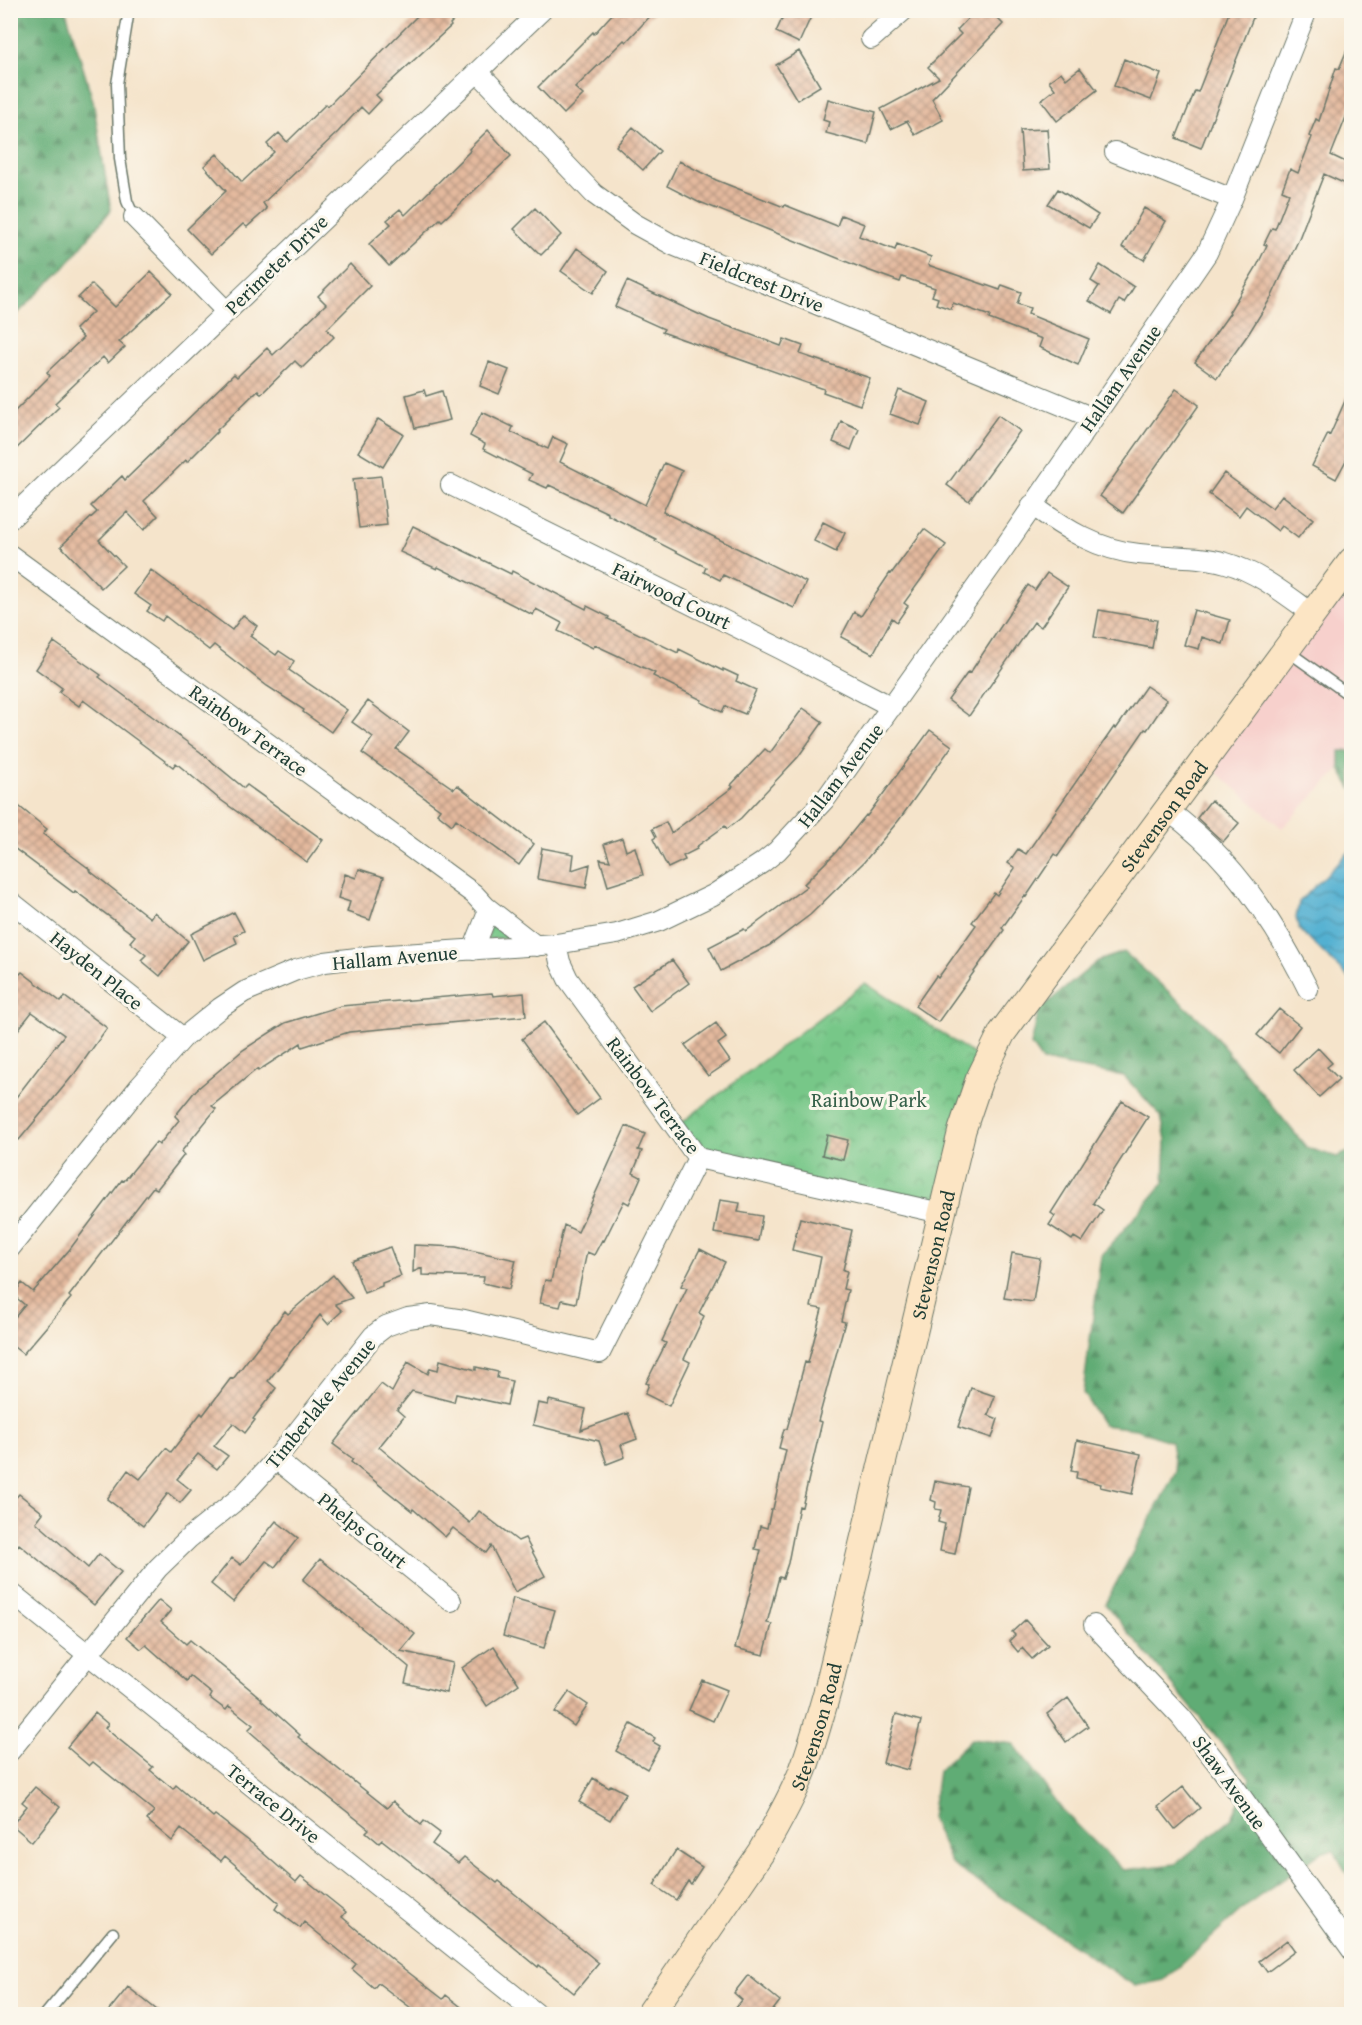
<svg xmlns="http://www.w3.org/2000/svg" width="1362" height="2025" viewBox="0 0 1362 2025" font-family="'Gentium Book Plus',serif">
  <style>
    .built { fill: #f7d0cc }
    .grass { fill: #77c788; stroke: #4b825e; stroke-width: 1.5 }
    .forest { fill: url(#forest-firs); stroke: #407454; stroke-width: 1.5 }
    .park { fill: url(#park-crowns); stroke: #4b825e; stroke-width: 1.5 }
    .water { fill: url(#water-waves); stroke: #397682; stroke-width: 1.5 }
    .building { fill: url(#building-cross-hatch) }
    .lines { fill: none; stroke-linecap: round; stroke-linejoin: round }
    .lane-casing { stroke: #6a7769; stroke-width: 13 }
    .street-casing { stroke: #6a7769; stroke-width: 22 }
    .secondary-casing { stroke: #6a7769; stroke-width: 29 }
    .lane { stroke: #fff; stroke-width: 10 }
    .street { stroke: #fff; stroke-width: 20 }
    .secondary { stroke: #fce5c4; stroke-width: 27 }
    .labels { text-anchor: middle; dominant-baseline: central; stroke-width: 6; stroke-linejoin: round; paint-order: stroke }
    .street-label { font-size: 20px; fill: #1f3d34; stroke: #fbf7ec }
    .park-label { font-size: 20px; fill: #356049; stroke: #fbf7ec }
  </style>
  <defs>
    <pattern id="forest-firs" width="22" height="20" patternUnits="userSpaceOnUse" patternTransform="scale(1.5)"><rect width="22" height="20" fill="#61ac74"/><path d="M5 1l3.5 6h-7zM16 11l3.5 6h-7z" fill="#4f8d60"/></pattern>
    <pattern id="park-crowns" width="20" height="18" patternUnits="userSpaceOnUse" patternTransform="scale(1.5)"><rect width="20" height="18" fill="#77c788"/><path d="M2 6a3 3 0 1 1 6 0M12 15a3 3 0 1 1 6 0" fill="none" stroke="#61a370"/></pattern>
    <pattern id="water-waves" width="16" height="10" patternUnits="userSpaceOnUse" patternTransform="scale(1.5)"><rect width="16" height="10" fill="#53b0d1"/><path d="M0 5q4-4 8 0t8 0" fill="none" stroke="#4490aa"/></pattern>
    <pattern id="building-cross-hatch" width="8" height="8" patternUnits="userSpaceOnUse" patternTransform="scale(1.5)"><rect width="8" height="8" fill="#e4b99e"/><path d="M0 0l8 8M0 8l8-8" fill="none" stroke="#b89882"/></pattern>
  </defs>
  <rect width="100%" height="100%" fill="#fbf7ec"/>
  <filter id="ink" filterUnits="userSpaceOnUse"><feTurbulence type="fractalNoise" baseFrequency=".0167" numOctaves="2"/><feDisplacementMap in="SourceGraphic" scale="12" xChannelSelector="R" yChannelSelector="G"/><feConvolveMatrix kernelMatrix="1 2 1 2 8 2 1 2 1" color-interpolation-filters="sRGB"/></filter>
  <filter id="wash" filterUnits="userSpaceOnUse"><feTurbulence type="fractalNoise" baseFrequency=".008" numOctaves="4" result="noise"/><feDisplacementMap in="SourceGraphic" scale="24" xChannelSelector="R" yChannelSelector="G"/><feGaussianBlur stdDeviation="1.35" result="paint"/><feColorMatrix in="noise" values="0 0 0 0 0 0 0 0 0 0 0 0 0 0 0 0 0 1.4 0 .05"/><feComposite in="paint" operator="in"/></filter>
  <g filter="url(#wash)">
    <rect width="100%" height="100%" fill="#f5e4cb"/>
    <path class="built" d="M1351 561V751L1340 752V769L1282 828 1203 761Z"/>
    <path class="grass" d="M491 923 506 935 507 938 487 940Z"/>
    <path class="forest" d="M11 10 66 11 93 101 111 210 63 269 11 320Z
      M1340 751H1351V788L1340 769Z
      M1124 952 1204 1023 1307 1148 1337 1157 1351 1151V1881L1334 1851 1322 1852 1250 1903 1164 1980 1135 1986 951 1864 931 1818 938 1771 971 1739 1014 1744 1063 1811 1123 1870 1176 1864 1232 1818 1250 1778 1105 1604 1176 1471 1171 1442 1136 1429 1103 1425 1083 1393 1101 1256 1164 1183 1166 1140 1161 1116 1124 1076 1042 1061 1031 1045 1039 1010 1098 961Z"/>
    <path class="park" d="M865 983 987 1063 941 1213 698 1158 676 1127Z"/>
    <path class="water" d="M1351 850V980L1299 929 1296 918 1299 902Z"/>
    <g id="blocks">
      <path class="building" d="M423 10H464L450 24 451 26 376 95 381 100 368 114 361 107 338 132 263 203 267 209 247 227 243 224 211 254 187 229 226 191 204 166 217 154 242 182 274 152 267 144 279 133 287 142 326 104 328 106Z
        M616 10H656L626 42 624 40 575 88 583 95 564 114 538 87 593 32 594 34Z
        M786 10H814L799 43 776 32Z
        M976 10H989L1003 24 932 99 943 120 915 135 907 121 891 129 881 109 939 78 928 67 961 34 957 30Z
        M1230 10H1256L1201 148 1176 138 1195 91 1198 92Z
        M1351 40 1352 102 1331 155 1352 165V187L1324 174 1298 241 1272 296 1249 333 1217 378 1195 362 1230 313 1229 312 1257 266 1267 245 1264 244 1272 228 1275 229 1289 193 1282 190 1290 169 1298 173 1312 137 1309 136 1316 119 1319 121 1336 68 1339 69Z
        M799 51 820 86 797 100 776 65Z
        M1124 59 1161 74 1151 100 1114 86Z
        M1080 68 1097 90 1057 121 1041 100 1055 89 1049 81 1061 72 1066 79Z
        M828 99 876 112 868 144 826 133 829 122 823 120Z
        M633 127 660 151 643 170 616 146Z
        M1047 129 1050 169 1023 171 1020 130Z
        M488 130 511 156 442 221 440 219 389 266 369 244 391 224 387 220 400 209 405 215 470 151 469 149Z
        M679 161 716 180 784 207 785 205 837 226 841 215 864 224 859 236 895 250 897 244 931 257 928 265 1000 290 1002 285 1021 292 1017 304 1030 308 1028 314 1089 339 1078 365 1039 347 1042 339 989 319 990 316 953 303 951 309 936 304 938 298 932 296 935 288 902 277 900 282 862 268 700 202V203L667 186Z
        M1058 189 1098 215 1089 228 1048 204Z
        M535 208 561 235 541 255 514 229Z
        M1144 208 1166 221 1144 260 1122 247Z
        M577 248 608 271 593 293 561 271Z
        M350 264 370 286 327 329 334 337 302 368 295 361 261 394 258 390 217 430 218 431 187 462 186 460 144 501 158 516 144 530 127 512 99 540 124 566 101 588 61 546 97 512 91 506 122 476 125 480 234 374 237 377 267 348 273 355 326 304 318 296Z
        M1100 265 1134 287 1124 303 1119 300 1111 314 1089 301 1099 286 1091 281Z
        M151 272 172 293 119 342 125 347 108 363 103 357 55 403 59 407 10 455 11 415 50 376 47 372 83 338 75 329 93 312 78 298 92 284 115 307Z
        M627 281 709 319 781 346 784 339 803 346 800 354 870 378 860 405 823 392 824 389 662 332 664 329 615 307Z
        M489 362 509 370 499 394 480 386Z
        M1352 385V449L1336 479 1312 466 1328 434 1330 435Z
        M1176 389 1199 405 1123 513 1100 496Z
        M424 390 426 396 442 391 450 420 415 428 406 395Z
        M899 390 929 402 920 425 890 414Z
        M482 412 513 427 511 432 548 449 553 437 568 444 560 462 645 505 664 463 682 471 663 512 806 582 794 608 723 575 720 580 704 572 706 567 655 541 656 539 608 515V513L549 485 547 488 529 480 532 474 483 449 485 444 470 436Z
        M998 415 1020 431 969 501 947 485Z
        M378 419 403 434 383 467 358 452Z
        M841 421 859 429 851 450 833 442Z
        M1224 473 1272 508 1282 495 1313 519 1298 538 1282 526 1278 531 1246 506 1239 516 1209 494Z
        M381 476 387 525 359 528 353 479Z
        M823 522 845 533 836 552 814 541Z
        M413 526 511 574 512 571 586 609 587 606 609 617 608 619 678 653 679 649 723 671V669L738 676 736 681 756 690 745 714 725 706 722 712 701 702 702 700 653 676 655 673 595 645 593 648 558 631 562 623 536 609 533 615 438 567 437 569 400 552Z
        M924 529 946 545 904 603 908 606 897 622 892 618 873 654 841 637 854 612 861 616 890 573 891 574Z
        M151 570 232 630 243 615 257 626 250 636 276 655 279 651 294 661 289 670 347 710 331 732 303 712 304 710 267 686 214 645 209 650 165 616 162 621 147 611 151 606 134 594Z
        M1047 573 1068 587 1041 627 1034 622 969 716 948 700 968 672 970 673 1028 585 1035 590Z
        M1099 610 1157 620 1152 648 1094 637Z
        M1194 610 1230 620 1223 644 1202 637 1199 649 1184 645Z
        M54 642 101 675 99 677 199 751 244 788 247 785 323 840 307 862 218 798 176 763 173 767 83 700 79 706 59 692 62 688 36 669Z
        M1146 686 1167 700 1147 730 1145 729 1058 856 1055 854 1026 897 1025 896 1002 928 1004 930 938 1022 915 1006 936 976 938 978 976 925 972 922 994 893 997 895 1015 868 1008 863 1018 849 1026 854 1114 727 1116 729Z
        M368 701 409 732 396 749 454 789 457 785 534 844 519 865 456 819 452 825 437 813 440 809 362 753 373 737 352 722Z
        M803 708 823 722 798 757 741 818 727 829 725 826 696 847 697 849 683 856 685 860 668 868 653 839 656 837 652 829 666 822 671 833 733 787 731 785 765 749 770 753Z
        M930 730 952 746 899 820 864 862 810 915 770 945 721 971 709 947 744 929 746 931 807 886 804 884 836 852 866 815 867 816Z
        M10 799 47 829 43 834 91 870 90 871 150 918 154 912 188 941 160 976 141 960 146 955 130 942 135 936 75 891 74 893 10 845Z
        M1211 800 1239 823 1223 842 1197 818Z
        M622 838 626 851 635 847 643 875 608 886 600 859 610 861 604 844Z
        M542 848 574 854 572 870 590 864 586 888 537 879Z
        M359 869 384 877 370 920 347 912 350 902 338 898 345 874 356 878Z
        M234 912 244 931 234 936 237 943 203 960 191 934Z
        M672 960 689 983 650 1011 632 986Z
        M10 967 20 974 22 972 61 1002 65 997 107 1028 75 1073 19 1140 10 1133V1105L64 1035 32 1012 10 1040Z
        M492 993 493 996 524 993 526 1016 349 1032 302 1047 301 1043 258 1071 257 1069 212 1106 216 1109 181 1152 184 1155 157 1189 153 1187 69 1296 71 1298 23 1354 10 1344V1323L25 1305 13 1295 22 1283 33 1292 70 1249 122 1180 124 1181 156 1142 159 1145 179 1120 175 1116 196 1090 243 1050 285 1023 341 1006Z
        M1279 1009 1300 1026 1279 1053 1257 1035Z
        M544 1022 600 1098 577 1115 522 1039Z
        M716 1023 726 1038 718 1044 730 1061 708 1076 685 1045Z
        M1318 1048 1332 1063 1327 1067 1339 1079 1319 1097 1294 1070Z
        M1122 1101 1148 1117 1093 1203 1103 1210 1082 1242 1074 1237 1072 1240 1049 1225 1055 1216 1051 1213Z
        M626 1126 645 1134 638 1150 642 1151 633 1173 641 1177 629 1204 624 1201 604 1241 602 1240 594 1255 587 1252 576 1303 562 1300 560 1307 540 1303 545 1280 551 1281 564 1225 578 1232Z
        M827 1135 848 1140 843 1160 822 1155Z
        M720 1200 740 1203 738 1212 762 1216 758 1241 714 1233Z
        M800 1218 852 1230 843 1270 847 1271 843 1289 848 1290 841 1321 845 1322 818 1421 822 1422 802 1507 799 1506 788 1563 783 1578 779 1577 767 1623 772 1624 764 1655 735 1648 761 1550 755 1549 760 1526 767 1528 771 1509H773L786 1450 779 1448 784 1429H787L805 1362 808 1363 822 1309 811 1307 821 1257 792 1250Z
        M414 1245 456 1247 516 1260 509 1289 483 1283 484 1277 422 1275V1268L413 1272Z
        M390 1247 401 1276 382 1283V1286L364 1293 352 1261Z
        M700 1249 725 1262 699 1313 704 1316 684 1359 690 1362 669 1406 645 1394 649 1384 646 1383 666 1343 662 1341 687 1288 681 1286Z
        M1012 1253 1040 1258 1033 1302 1004 1298Z
        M333 1275 352 1298 335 1304 342 1311 328 1324 320 1315 289 1354 268 1381 276 1388 253 1419 255 1420 245 1433 233 1423 214 1446 228 1456 217 1469 198 1454 177 1479 191 1490 180 1503 168 1493 143 1526 107 1499 128 1470 140 1479 166 1448 171 1452 201 1413 203 1415 231 1378 233 1379 285 1311 288 1314Z
        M440 1360 476 1370V1367L498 1372 497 1378 512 1381 507 1405 456 1394 454 1402 412 1391 397 1410 404 1416 379 1447 470 1523 479 1511 518 1541 525 1538 545 1576 515 1592 491 1546 486 1553 453 1528 445 1537 413 1509 412 1511 351 1462 353 1459 333 1444 381 1384 392 1392 408 1362 428 1374 430 1368 438 1370Z
        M971 1388 995 1396 988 1415 998 1419 992 1438 958 1427Z
        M549 1400 586 1409 581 1430 628 1413 637 1439 621 1445 625 1457 607 1464 599 1441 533 1425 538 1403 548 1405Z
        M1077 1440 1141 1454 1132 1494 1100 1487 1101 1484 1076 1478 1077 1472 1071 1471Z
        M935 1481 968 1487 955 1554 940 1551 945 1524 938 1522 941 1510 935 1509 936 1502 931 1500Z
        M19 1494 43 1513 36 1522 88 1568 99 1554 121 1572 94 1605 19 1544 10 1555V1504Z
        M276 1521 298 1538 275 1567 266 1561 233 1602 211 1584 232 1558 241 1565Z
        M320 1559 415 1634 401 1651 453 1663 446 1693 405 1683 409 1667 303 1580Z
        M513 1598 555 1610 544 1648 503 1636Z
        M159 1600 171 1610 161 1622 186 1644 190 1640 262 1699 261 1700 300 1735 298 1737 387 1808 393 1801 421 1825 424 1821 440 1833 432 1844 458 1863 464 1857 497 1883 499 1881 599 1963 574 1993 539 1965 538 1967 409 1861 382 1840 379 1843 366 1832 369 1829 288 1765 248 1730 253 1725 229 1706 226 1710 210 1698 212 1694 190 1676 187 1681 146 1645 141 1649 127 1637Z
        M1025 1620 1048 1645 1032 1659 1022 1648 1018 1652 1009 1641 1015 1635 1012 1632Z
        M494 1646 519 1684 487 1706 462 1668Z
        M702 1680 727 1690 713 1721 689 1710Z
        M569 1692 588 1705 574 1726 555 1712Z
        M1068 1698 1088 1726 1066 1742 1047 1714Z
        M95 1713 108 1724 105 1728 153 1767 150 1770 173 1789 176 1785 213 1817 215 1815 254 1845 296 1882 301 1876 346 1912 342 1917 395 1962 443 1999 446 1995 470 2014H419L378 1983 374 1988 352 1969 356 1964 304 1922 300 1928 275 1909 279 1903 225 1856 221 1861 181 1829 172 1841 147 1820 154 1811 93 1762 89 1766 67 1747Z
        M896 1714 921 1721 908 1770 883 1763Z
        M631 1724 655 1738 653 1742 660 1746 647 1769 616 1751Z
        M593 1778 609 1788 611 1785 626 1793 610 1820 579 1802Z
        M35 1787 60 1807 32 1842 12 1825 27 1806 22 1802Z
        M1183 1787 1200 1808 1175 1829 1158 1807Z
        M676 1850 702 1867 691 1884 688 1881 676 1900 654 1885Z
        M1287 1940 1295 1951 1267 1972 1259 1961Z
        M748 1975 780 2001 770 2014H743L735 2009 742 2000 734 1993Z
        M128 1987 162 2014H106Z"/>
    </g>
  </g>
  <g filter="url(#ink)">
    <use href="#blocks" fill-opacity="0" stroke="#6a7769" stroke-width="1.5"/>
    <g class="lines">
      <defs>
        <path id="lane" d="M129 10 117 84 120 159 127 201 134 217
          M1286 650 1352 697
          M46 2014 113 1933"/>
        <path id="street" d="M871 39 904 10
          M478 72 594 194 635 224 673 245 1093 418
          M1115 152 1232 199
          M134 217 226 311
          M451 485 781 649 892 707
          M1032 505C1065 529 1098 550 1139 554 1168 557 1197 555 1226 563 1258 572 1285 594 1313 614
          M10 519 542 10
          M10 555 474 894 486 907 536 946
          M1167 810C1230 855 1274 920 1308 989
          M10 901 183 1038
          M556 944 560 962 568 979 698 1158 941 1213
          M473 950 487 915 486 907
          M10 1248 140 1086 183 1038 220 1008 244 992 296 970 325 962 373 956 556 944 617 934 659 921 713 895 762 863 777 851 827 797 1004 548 1207 253 1232 199 1307 10
          M276 1459 451 1601
          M10 1592 537 2014
          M1094 1625 1181 1717 1220 1767 1352 1950
          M10 1751 158 1568 188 1539 244 1494 276 1459 373 1336 386 1326 408 1318 431 1315 464 1320 600 1353 698 1158"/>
        <g id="secondary">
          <path id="s1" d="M650 2014 761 1852C776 1826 792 1798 803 1770 813 1742 821 1714 829 1685L962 1130 979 1080 1002 1033 1352 561"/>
        </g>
      </defs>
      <use href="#lane" class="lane-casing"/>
      <use href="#street" class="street-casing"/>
      <use href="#secondary" class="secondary-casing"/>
      <use href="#lane" class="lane"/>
      <use href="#street" class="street"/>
      <use href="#secondary" class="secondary"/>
    </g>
  </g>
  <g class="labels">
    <g class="street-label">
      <text transform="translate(276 264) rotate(-44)">Perimeter Drive</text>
      <text transform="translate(762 281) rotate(22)">Fieldcrest Drive</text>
      <text transform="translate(1120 378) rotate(-55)">Hallam Avenue</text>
      <text transform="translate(672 595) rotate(26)">Fairwood Court</text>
      <text transform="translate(249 730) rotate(36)">Rainbow Terrace</text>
      <text transform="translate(840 775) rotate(-52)">Hallam Avenue</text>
      <text stroke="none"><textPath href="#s1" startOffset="1324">Stevenson Road</textPath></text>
      <text transform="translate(395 957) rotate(-5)">Hallam Avenue</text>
      <text transform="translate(97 970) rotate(39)">Hayden Place</text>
      <text transform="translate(654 1095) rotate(53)">Rainbow Terrace</text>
      <text stroke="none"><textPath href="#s1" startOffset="820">Stevenson Road</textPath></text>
      <text transform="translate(320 1403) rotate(-51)">Timberlake Avenue</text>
      <text transform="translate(363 1530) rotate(39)">Phelps Court</text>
      <text stroke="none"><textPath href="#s1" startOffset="334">Stevenson Road</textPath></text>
      <text transform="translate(1230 1782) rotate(54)">Shaw Avenue</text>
      <text transform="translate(274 1803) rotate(39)">Terrace Drive</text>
    </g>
    <g class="park-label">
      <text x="869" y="1099">Rainbow Park</text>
    </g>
  </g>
  <rect width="1362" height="2025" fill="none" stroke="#fbf7ec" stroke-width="36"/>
</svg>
